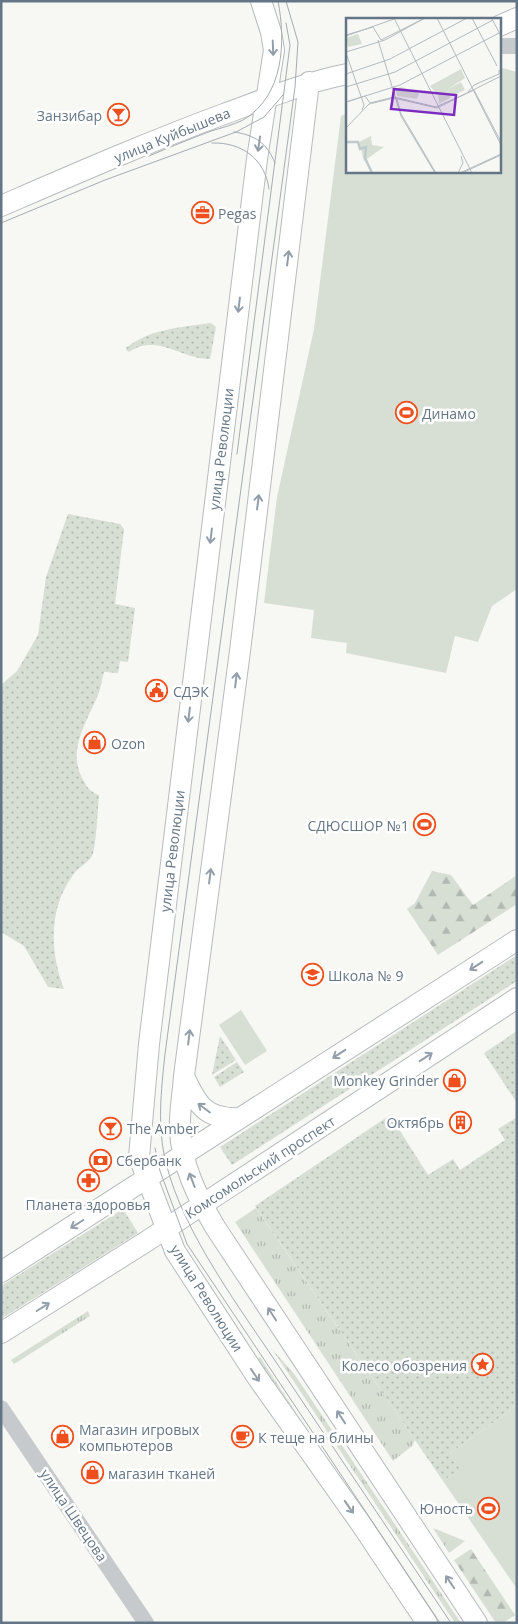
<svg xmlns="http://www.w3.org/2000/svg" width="518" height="1624" viewBox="0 0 518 1624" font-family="'Open Sans',sans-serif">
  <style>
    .grass { fill: url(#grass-tufts) }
    .forest { fill: url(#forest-firs) }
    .park { fill: url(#park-dots) }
    .garden { fill: #d7dfd4 }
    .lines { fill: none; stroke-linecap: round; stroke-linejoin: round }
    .major-casing { stroke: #b7bbbf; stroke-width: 22 }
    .minor { stroke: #c6cacd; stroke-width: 16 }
    .major { stroke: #fff; stroke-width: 20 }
    .tram { stroke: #a6acb2; stroke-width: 1 }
    .oneway { stroke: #929faa }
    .labels { text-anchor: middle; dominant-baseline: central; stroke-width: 5; stroke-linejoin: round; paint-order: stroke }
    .poi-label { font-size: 14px; fill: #647686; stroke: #fff; text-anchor: start }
    .street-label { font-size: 14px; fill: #647686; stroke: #fff }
    .inset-river { fill: none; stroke: #bfcacf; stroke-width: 2.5 }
    .inset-road { fill: none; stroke: #b3bbc0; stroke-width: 1 }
    .view { fill: #7b2cbf; fill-opacity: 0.15; stroke: #7b2cbf; stroke-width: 2.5 }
    .inset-edge { fill: none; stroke: #647686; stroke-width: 2.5 }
  </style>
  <defs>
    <pattern id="grass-tufts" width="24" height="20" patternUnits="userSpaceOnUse" patternTransform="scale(1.25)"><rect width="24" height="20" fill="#d7dfd4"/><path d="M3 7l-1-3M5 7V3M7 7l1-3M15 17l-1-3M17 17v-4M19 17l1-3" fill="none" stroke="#b2b9b2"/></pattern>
    <pattern id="forest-firs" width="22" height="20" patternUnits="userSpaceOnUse" patternTransform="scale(1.25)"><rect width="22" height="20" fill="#d7dfd4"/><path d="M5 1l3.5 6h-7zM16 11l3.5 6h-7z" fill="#b2b9b2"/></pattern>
    <pattern id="park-dots" width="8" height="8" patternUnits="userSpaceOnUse" patternTransform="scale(1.25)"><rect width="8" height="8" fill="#d7dfd4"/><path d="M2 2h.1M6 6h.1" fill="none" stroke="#b2b9b2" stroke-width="1.8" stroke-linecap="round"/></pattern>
  </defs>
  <rect width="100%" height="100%" fill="#f7f7f3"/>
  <path class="grass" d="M256 1208 415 1440 412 1446 393 1461 235 1222Z
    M88 1311 90 1316 14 1364 11 1360Z
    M272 1349 295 1375 461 1623H455Z
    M260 1357 331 1467 255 1360Z
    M433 1528 438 1530 465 1541 449 1553Z"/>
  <path class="forest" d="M432 871 451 875 473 905 517 875V904L438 955 407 909 415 903Z
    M471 1549 515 1615 503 1623H496L454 1560Z"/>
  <path class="park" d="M211 323 216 327 210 359C180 359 158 333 129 352L126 350V348C149 329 182 327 211 323Z
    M68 514 120 524 124 529 115 604 135 608 128 662 120 661 118 673 104 672C102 679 101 688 98 695 86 724 65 752 85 783 88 789 93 793 99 795 98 806 96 849 92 856 88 863 77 868 73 875 48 909 50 952 64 989L48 987 24 946 1 932V685L17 671 38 635 46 577Z
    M517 955V981L232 1165 220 1147Z
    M517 1031V1103L484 1053Z
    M220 1036 236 1060 212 1075Z
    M237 1062 244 1072 220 1087 214 1077Z
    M390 1115 428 1175 453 1159 460 1170 505 1140 498 1129 517 1117V1406L450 1453 461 1469 443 1481 255 1206Z
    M123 1209 138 1233 1 1319V1286Z"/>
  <path class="garden" d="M499 67 517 72V589L492 606 478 642 455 636 446 673 346 653 347 643 311 638 314 610 264 603 277 497 314 329 341 116 347 114V171H499Z
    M241 1010 267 1051 245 1065 219 1025Z
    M517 1406V1589L443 1481 460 1469 450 1453Z"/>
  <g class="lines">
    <defs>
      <path id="major" d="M261 1 271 32 274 50 257 159 149 1044 139 1157 175 1251 257 1377 361 1524 427 1623
        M499 26 517 18
        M309 82 240 651 184 1076C183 1094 179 1112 180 1130 181 1164 198 1198 215 1227L477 1623
        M1 206C75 174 148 142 224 114 265 99 303 83 347 74
        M184 1076C197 1105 206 1120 240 1118
        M1 1272 517 940
        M1 1333 147 1241 517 998"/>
    </defs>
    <use href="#major" class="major-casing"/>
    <path class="minor" d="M499 46H517
      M1 1408 146 1623"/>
    <use href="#major" class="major"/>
    <path class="tram" d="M286 1 298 42 295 87 165 1054C161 1091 157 1127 166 1163 183 1233 242 1311 282 1371 338 1455 395 1539 451 1623
      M234 132C255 135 267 143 275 163
      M212 143C242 142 265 159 269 189
      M149 156C170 147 190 139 211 131 221 128 233 125 243 120 284 96 286 42 278 1
      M1 223 105 180 236 132 264 117 283 95
      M237 454 290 45 286 23
      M155 1148 160 1171 187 1244 440 1623"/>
  </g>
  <defs><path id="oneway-shaft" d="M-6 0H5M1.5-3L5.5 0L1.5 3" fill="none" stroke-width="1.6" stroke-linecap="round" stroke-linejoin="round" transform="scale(1.25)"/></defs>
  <g class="oneway">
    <use href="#oneway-shaft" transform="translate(273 48) rotate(88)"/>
    <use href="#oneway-shaft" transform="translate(259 144) rotate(98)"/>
    <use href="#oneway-shaft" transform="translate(288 258) rotate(-83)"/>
    <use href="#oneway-shaft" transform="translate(239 305) rotate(97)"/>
    <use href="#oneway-shaft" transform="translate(258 502) rotate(-83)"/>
    <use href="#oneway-shaft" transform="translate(211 536) rotate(97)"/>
    <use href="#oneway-shaft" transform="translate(236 680) rotate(-83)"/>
    <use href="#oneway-shaft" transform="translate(189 715) rotate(97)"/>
    <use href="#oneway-shaft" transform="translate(210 876) rotate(-83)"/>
    <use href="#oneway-shaft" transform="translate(476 966) rotate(147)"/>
    <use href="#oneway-shaft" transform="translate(189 1037) rotate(-83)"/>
    <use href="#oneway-shaft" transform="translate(339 1054) rotate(147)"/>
    <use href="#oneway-shaft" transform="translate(426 1057) rotate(-33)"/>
    <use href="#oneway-shaft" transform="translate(204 1108) rotate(-143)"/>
    <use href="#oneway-shaft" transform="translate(192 1180) rotate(-111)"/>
    <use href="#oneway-shaft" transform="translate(77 1224) rotate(148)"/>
    <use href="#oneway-shaft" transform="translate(43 1307) rotate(-32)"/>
    <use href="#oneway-shaft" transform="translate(272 1314) rotate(-123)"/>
    <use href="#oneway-shaft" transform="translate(255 1375) rotate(56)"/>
    <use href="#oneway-shaft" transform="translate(341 1417) rotate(-123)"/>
    <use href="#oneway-shaft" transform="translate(349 1507) rotate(55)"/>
    <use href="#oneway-shaft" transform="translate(450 1582) rotate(-124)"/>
  </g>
  <defs>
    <symbol id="bar-ring" viewBox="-11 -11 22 22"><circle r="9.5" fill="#fff" stroke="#ee4f1c" stroke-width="1.5"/><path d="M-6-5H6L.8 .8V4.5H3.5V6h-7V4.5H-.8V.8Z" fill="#ee4f1c"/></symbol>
    <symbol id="office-ring" viewBox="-11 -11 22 22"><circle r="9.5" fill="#fff" stroke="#ee4f1c" stroke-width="1.5"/><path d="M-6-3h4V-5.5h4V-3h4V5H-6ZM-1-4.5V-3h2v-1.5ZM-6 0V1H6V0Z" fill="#ee4f1c"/></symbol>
    <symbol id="stadium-ring" viewBox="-11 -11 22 22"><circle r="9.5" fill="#fff" stroke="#ee4f1c" stroke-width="1.5"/><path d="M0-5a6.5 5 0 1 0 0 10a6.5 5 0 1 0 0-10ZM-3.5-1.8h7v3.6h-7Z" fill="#ee4f1c"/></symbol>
    <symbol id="civic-ring" viewBox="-11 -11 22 22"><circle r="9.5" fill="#fff" stroke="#ee4f1c" stroke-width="1.5"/><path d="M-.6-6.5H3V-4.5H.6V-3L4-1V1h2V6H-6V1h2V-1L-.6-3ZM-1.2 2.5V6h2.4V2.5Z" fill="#ee4f1c"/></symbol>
    <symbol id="shop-ring" viewBox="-11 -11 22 22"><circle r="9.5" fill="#fff" stroke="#ee4f1c" stroke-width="1.5"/><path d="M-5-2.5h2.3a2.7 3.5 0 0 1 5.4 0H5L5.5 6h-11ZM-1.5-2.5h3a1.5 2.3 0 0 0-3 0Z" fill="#ee4f1c"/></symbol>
    <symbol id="school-ring" viewBox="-11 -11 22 22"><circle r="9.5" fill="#fff" stroke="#ee4f1c" stroke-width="1.5"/><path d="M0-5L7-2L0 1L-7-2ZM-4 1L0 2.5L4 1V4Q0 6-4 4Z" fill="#ee4f1c"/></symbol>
    <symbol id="building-ring" viewBox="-11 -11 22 22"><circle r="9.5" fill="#fff" stroke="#ee4f1c" stroke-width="1.5"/><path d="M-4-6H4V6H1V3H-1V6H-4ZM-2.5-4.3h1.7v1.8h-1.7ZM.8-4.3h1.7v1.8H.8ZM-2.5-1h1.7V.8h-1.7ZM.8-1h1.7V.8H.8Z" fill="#ee4f1c"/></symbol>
    <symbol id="bank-ring" viewBox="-11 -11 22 22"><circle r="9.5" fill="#fff" stroke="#ee4f1c" stroke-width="1.5"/><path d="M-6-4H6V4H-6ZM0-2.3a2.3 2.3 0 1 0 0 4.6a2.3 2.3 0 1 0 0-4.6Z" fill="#ee4f1c"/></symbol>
    <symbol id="pharmacy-ring" viewBox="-11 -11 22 22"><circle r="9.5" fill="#fff" stroke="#ee4f1c" stroke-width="1.5"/><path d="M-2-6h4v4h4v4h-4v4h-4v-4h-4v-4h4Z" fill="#ee4f1c"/></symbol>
    <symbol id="sight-ring" viewBox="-11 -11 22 22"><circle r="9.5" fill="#fff" stroke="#ee4f1c" stroke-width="1.5"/><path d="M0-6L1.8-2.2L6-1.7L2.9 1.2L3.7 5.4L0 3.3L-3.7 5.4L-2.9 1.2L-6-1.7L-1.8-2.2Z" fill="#ee4f1c"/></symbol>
    <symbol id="cafe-ring" viewBox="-11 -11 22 22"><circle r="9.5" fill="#fff" stroke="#ee4f1c" stroke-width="1.5"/><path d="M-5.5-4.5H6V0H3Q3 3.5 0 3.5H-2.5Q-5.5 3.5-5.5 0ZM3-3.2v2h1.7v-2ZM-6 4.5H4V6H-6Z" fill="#ee4f1c"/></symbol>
  </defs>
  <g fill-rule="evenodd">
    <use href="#bar-ring" x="106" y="102" width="25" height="25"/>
    <use href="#office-ring" x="190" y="200" width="25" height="25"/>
    <use href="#stadium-ring" x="394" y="400" width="25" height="25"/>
    <use href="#civic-ring" x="144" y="678" width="25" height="25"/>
    <use href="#shop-ring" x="82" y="730" width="25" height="25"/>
    <use href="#stadium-ring" x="412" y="812" width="25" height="25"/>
    <use href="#school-ring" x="300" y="962" width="25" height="25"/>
    <use href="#shop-ring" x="442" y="1068" width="25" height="25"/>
    <use href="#building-ring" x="448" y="1110" width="25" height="25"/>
    <use href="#bar-ring" x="98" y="1116" width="25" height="25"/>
    <use href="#bank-ring" x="88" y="1148" width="25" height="25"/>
    <use href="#pharmacy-ring" x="76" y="1168" width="25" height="25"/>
    <use href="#sight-ring" x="470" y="1352" width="25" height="25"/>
    <use href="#shop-ring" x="50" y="1424" width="25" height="25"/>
    <use href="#cafe-ring" x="230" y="1424" width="25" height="25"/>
    <use href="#shop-ring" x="80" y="1460" width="25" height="25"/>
    <use href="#stadium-ring" x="476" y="1496" width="25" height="25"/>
  </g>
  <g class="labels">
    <g class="poi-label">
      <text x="102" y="115" text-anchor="end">Занзибар</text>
      <text x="218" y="213">Pegas</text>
      <text x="422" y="413">Динамо</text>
      <text x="173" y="691">СДЭК</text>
      <text x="111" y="743">Ozon</text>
      <text x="409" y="825" text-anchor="end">СДЮСШОР №1</text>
      <text x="328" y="975">Школа № 9</text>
      <text x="439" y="1080" text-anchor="end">Monkey Grinder</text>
      <text x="444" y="1122" text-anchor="end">Октябрь</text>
      <text x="127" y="1128">The Amber</text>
      <text x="116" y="1160">Сбербанк</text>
      <text x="88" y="1204" text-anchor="middle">Планета здоровья</text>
      <text x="467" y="1365" text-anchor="end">Колесо обозрения</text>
      <text x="79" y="1429">Магазин игровых<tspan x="79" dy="16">компьютеров</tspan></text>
      <text x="258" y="1437">К теще на блины</text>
      <text x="108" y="1473">магазин тканей</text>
      <text x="473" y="1508" text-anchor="end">Юность</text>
    </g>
    <g class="street-label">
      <text transform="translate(172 135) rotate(-22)">улица Куйбышева</text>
      <text transform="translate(221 449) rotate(-83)">улица Революции</text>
      <text transform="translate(172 851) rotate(-83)">улица Революции</text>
      <text transform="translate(260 1167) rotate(-33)">Комсомольский проспект</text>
      <text transform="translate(207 1298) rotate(58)">улица Революции</text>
      <text transform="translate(74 1515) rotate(56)">улица Швецова</text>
    </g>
  </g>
  <g transform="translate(346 18)">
    <rect width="155" height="155" fill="#f7f7f3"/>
    <path d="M25 118 26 127 38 129 18 143 13 124Z" fill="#d7dfd4"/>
    <path d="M12 16 16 26 2 29 0 20ZM115 51 119 60 102 71 104 80 93 86 92 77 84 68Z" fill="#d7dfd4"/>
    <path d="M115 64 119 72 103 79 102 71ZM54 69 70 73 73 76 71 81 51 78 50 72Z" fill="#d7dfd4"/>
    <path class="inset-river" d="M0 124H12L14 131 20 129 19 140 26 155"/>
    <path class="inset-road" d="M48 0 126 155M91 0 155 127M126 0 151 48M146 1 155 18M0 17 27 9 35 22 79 0M0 18 48 1M32 22 55 98 89 155M0 34 39 22 79 0M0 35 18 87 16 92M0 56 44 41 121 0M0 69 49 54 147 2M122 74 128 67 153 56V52M46 80 51 81 55 96 90 155M0 84 54 67 153 15M0 84 19 78 24 85 48 79 90 89 128 72 155 124M0 110 23 86 48 80 91 90 155 58M112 155 117 145 115 138M114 155 155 136M116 155 155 137"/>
    <path class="view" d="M48 71 110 77 108 97 45 91Z"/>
    <rect width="155" height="155" class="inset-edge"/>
  </g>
  <rect width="518" height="1624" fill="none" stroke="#647686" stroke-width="5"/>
</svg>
